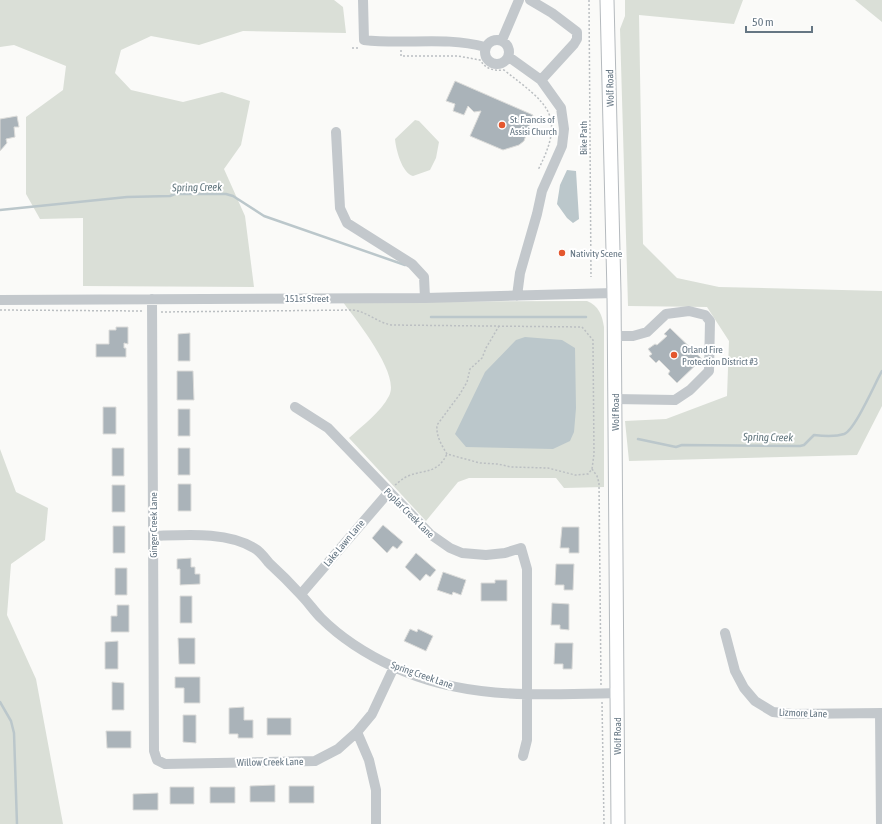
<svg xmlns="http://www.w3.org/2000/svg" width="882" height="824" viewBox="0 0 882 824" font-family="'Asap Condensed',sans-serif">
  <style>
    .green { fill: #dadfd7 }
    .water { fill: #bbc7cb }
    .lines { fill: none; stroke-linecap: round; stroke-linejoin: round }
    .stream { stroke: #bbc7cb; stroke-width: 2.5 }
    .building { fill: #aab3b9; stroke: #dcdcda }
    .major-casing { stroke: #b5babe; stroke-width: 15 }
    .path { stroke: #bbbfc2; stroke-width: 1.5; stroke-dasharray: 2 2; stroke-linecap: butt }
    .minor { stroke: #c3c8cc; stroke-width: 10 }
    .major { stroke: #fff; stroke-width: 13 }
    .poi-dot { fill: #e4572e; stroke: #fff; stroke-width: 1.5 }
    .labels { text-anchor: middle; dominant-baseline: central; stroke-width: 4; stroke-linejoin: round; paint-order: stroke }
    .street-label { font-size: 10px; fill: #657683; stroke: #fff }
    .poi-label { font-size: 10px; fill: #657683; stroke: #fff; text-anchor: start }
    .water-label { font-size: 11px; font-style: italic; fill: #60757c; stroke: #fff }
  </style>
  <rect width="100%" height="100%" fill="#fafaf8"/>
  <path class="green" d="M0 0H334L343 7 346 33 243 31 199 45 151 36 121 50 115 73 131 90 183 102 222 92 250 101 241 145 224 169 245 216 254 287 83 286V218L40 219 26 194V117L63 90 66 66 14 45 0 47Z
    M625 0H743L734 24 639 15 643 244 677 278 719 287 882 291V406L857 455 629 461 625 421 666 419 727 396 729 341 707 307 628 306 620 29 625 16Z
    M855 0H882V22Z
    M415 120 419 121 439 142 436 158 430 170 413 176C402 173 396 150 395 139Z
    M587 301C599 306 602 315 604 327V487L564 488 556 478H469L458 482 426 521 349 438C363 425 380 413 389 396 401 374 355 319 343 302Z
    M0 449 16 492 48 508 45 540 11 564 7 615 36 679 63 824H0Z"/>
  <path class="water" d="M567 170 576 171 579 219 573 223 567 218 557 204 560 185Z
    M525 337 562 340 575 348 576 408 574 432 570 441 553 449 466 447 455 434 485 372 516 340Z"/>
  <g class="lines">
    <path class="stream" d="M0 210 127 197 170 196 175 194H226L233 196 264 216 405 265
      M431 317H586
      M638 439 676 447 682 445 800 446 804 445 814 435C823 436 835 437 844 434 855 430 875 383 882 371
      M0 702 11 721 14 733 17 824"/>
  </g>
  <path class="building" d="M455 81 533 115 524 141 519 145 503 150 470 136 481 111 474 112 468 106 464 115 453 111 455 104 446 101Z
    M17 116 19 127H14L15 137 6 139 7 143 0 151V119Z
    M116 327H128V344L124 343V348H126V357H96V344H109V330H116Z
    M670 328 702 359 677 383 668 374 670 371 659 360 656 363 649 356 652 354 648 349 655 344 657 345 667 336 664 334Z
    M190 333V361H178V334Z
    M177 371H193L194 400H177Z
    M103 407H116V434H103Z
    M178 409H190V436H178Z
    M112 448H124V476H112Z
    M178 448H190V475H178Z
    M178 484H191V511H178Z
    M112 485H125V512H112Z
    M383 525 403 542 397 549 393 546 387 553 372 538Z
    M113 526H125V553H113Z
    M562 527H579V553H569V548H560Z
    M416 553 436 570 430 577 426 574 420 581 405 567Z
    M191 558V567H195V574H200V584L180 585V569H177V559Z
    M556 564H574L573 590H564V585H555Z
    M115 568H127V595H115Z
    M443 572 466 580 461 595 453 592 452 595 437 590Z
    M495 580H507V601H481V583H495Z
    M180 596H192V623H180Z
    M552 603 569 604V630L560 629V625H551Z
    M117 605H129V632H111V616H117Z
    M410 629 417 632 418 629 433 636 426 651 404 641Z
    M178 638H195V664H179Z
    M118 641V669H105V642Z
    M555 643H573L572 669H563V664H554Z
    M175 677H200V703H184V688H175Z
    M112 682 124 683V710H112Z
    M244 707V720H253V738H238V734H229V708Z
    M183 715H196V743L183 742Z
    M267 718H291V735H267Z
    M106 731H131V748H107Z
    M275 785V802H250V786Z
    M289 786H314V803H289Z
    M170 787H194V804H170Z
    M210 787H235V803H210Z
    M158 793V810H133V794Z"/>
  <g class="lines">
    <defs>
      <path id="major" d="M607 0 614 293 618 824"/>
    </defs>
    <use href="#major" class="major-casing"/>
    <path class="path" d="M589 0 591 277
      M352 48H358
      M401 50V56H458L480 60C486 69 493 71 504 70 547 104 567 114 538 170
      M0 310 143 311
      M161 312 353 310C368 312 378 323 392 325L582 327 593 340V344L594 454 592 469 588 474 575 475 548 468 511 467 498 464 480 463 447 454C441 444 436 436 437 425L460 394 467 382 470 369 482 358 486 348 499 326
      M592 469 597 476 599 483 601 685
      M395 485C399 482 403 478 408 476 426 469 437 474 447 454
      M602 702 604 824"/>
    <path class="minor" d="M363 0 364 40C405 45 445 36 485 47
      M530 0 552 13 577 32V39L574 44 541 80
      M485 52a12 12 0 1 1 24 0a12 12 0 1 1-24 0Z
      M502 40 519 0
      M509 57 541 80 561 108 564 129 562 146 542 191 537 214 520 273 517 296
      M336 132 340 208 347 223 412 264 424 277 425 298
      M152 299 154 751 157 760 165 764 315 761 338 749 357 732 372 714 394 667
      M0 300 425 298 614 293
      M615 336H633L647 332 666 314 689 311 705 315 710 321 709 371 690 390 675 400 615 399
      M295 407 328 428 430 534 450 548 462 553 486 555 505 553 521 548 527 569V740L523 756
      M153 536C184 535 227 531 254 548 260 551 265 558 269 563 280 573 291 584 301 595 308 602 314 611 321 618 341 638 368 655 394 667 464 700 541 695 617 693
      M301 594 388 493
      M725 633 735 671 744 688 755 701 773 712 792 714 882 713
      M880 713 881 824
      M357 732 369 760 376 790V824"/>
    <use href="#major" class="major"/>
  </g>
  <g class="poi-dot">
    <circle cx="502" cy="125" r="4"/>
    <circle cx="562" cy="253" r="4"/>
    <circle cx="674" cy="355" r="4"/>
  </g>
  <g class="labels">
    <g class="street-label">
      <text transform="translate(610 88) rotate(-91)">Wolf Road</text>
      <text transform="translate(583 138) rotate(-90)">Bike Path</text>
      <text x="307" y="298">151st Street</text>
      <text transform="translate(615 412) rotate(-90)">Wolf Road</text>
      <text transform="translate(409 513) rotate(45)">Poplar Creek Lane</text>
      <text transform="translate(153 525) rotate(-90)">Ginger Creek Lane</text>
      <text transform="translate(344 543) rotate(-50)">Lake Lawn Lane</text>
      <text transform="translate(422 675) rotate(19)">Spring Creek Lane</text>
      <text transform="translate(803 713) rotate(2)">Lizmore Lane</text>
      <text transform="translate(617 736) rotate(-90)">Wolf Road</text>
      <text transform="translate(270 762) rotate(-1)">Willow Creek Lane</text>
    </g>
    <g class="poi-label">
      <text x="510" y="119">St. Francis of<tspan x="510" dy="12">Assisi Church</tspan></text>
      <text x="570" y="253">Nativity Scene</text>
      <text x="682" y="349">Orland Fire<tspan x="682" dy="12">Protection District #3</tspan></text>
    </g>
    <g class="water-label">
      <text transform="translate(197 187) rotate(-1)">Spring Creek</text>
      <text transform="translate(768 437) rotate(1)">Spring Creek</text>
    </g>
  </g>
  <path d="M746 26v6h66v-6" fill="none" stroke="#657683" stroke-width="2"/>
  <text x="752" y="26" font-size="12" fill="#657683" stroke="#ffffff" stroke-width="3" paint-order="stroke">50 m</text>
</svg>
